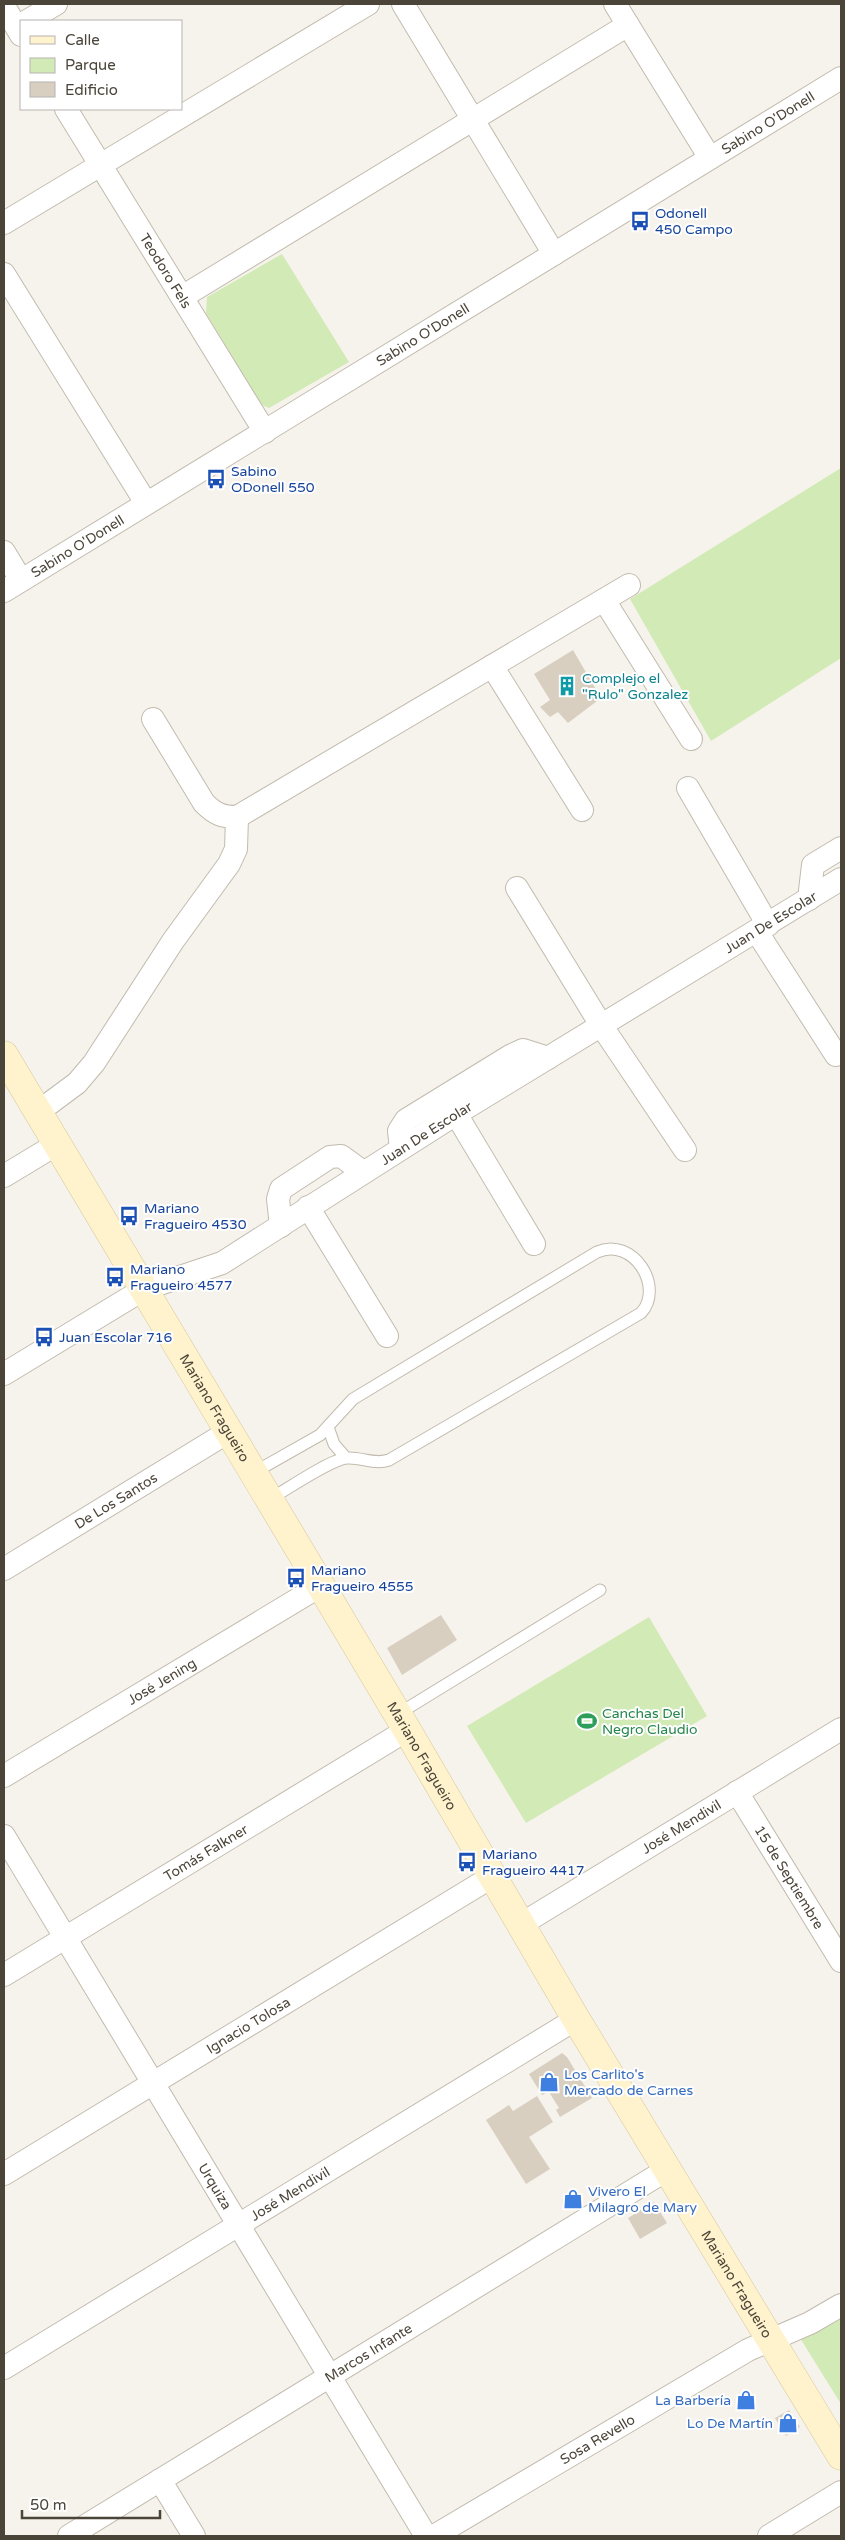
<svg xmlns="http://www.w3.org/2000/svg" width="845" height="2540" viewBox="0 0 845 2540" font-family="'Varela Round',sans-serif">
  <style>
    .green { fill: #d2eab5 }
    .building { fill: #d8cfc1 }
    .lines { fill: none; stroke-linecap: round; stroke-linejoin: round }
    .service-casing { stroke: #c2bbae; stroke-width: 13 }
    .minor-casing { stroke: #c2bbae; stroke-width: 24 }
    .secondary-casing { stroke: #d6c79b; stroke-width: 29 }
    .service { stroke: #fff; stroke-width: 11 }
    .minor { stroke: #fff; stroke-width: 22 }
    .secondary { stroke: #fff3cd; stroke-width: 28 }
    .labels { text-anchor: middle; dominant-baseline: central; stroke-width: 4; stroke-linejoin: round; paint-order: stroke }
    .street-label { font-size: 14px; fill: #4b4439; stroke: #fff }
    .transit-label { font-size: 14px; fill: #164399; stroke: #fff; text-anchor: start }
    .culture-label { font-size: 14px; fill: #0d838f; stroke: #fff; text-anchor: start }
    .leisure-label { font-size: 14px; fill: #27864d; stroke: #fff; text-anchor: start }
    .shop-label { font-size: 14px; fill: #366cbe; stroke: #fff; text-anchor: start }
  </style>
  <rect width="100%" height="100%" fill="#f6f3ec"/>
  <path class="green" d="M282 254 349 362 269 408 262 405 206 313 207 297Z
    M841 468V658L711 741 630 599Z
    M649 1617 707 1716 526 1823 467 1726Z
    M841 2316V2404L800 2338Z"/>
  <path class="building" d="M573 650 601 698 568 723 558 712 550 717 540 707 550 700 534 674Z
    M441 1615 457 1640 402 1675 387 1648Z
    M562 2053 567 2057 592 2098 560 2117 556 2110 559 2108 549 2092 542 2095 529 2074Z
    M537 2096 553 2122 529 2137 550 2169 526 2184 486 2120 509 2105 513 2111Z
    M654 2202 667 2223 640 2239 628 2218Z
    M789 2410 800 2427 786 2436 775 2418Z"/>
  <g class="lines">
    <defs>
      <path id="service" d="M328 1427 334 1444 346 1458
        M253 1473 320 1435 353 1399 597 1252C633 1236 665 1287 641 1313L389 1460C374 1465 362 1457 347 1458 331 1459 286 1490 270 1499
        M398 1714 600 1590"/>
      <g id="minor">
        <path d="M403 4 554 254"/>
        <path d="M615 4 710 158"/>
        <path d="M4 6 21 35"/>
        <path d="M27 21 56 4"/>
        <path id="s1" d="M66 109 265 432"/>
        <path d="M4 223 368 4"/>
        <path d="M4 274 146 503"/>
        <path d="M182 297 628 25"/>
        <path d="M4 552 21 580"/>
        <path id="s2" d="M4 591 841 78"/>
        <path d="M604 600 691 739"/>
        <path d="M492 666 582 810"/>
        <path d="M153 719 204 803C215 814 222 817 237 817L629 585"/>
        <path d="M688 788 768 925"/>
        <path d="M517 888 601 1025 685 1150"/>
        <path d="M809 899 813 865 841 848"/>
        <path d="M757 932 836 1055"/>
        <path d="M38 1112 77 1083 94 1063 173 941 229 864 236 849 237 817"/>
        <path d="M456 1114 534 1244"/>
        <path d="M401 1148 399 1131 406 1120 510 1056 523 1050 548 1058"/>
        <path d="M4 1176 57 1144"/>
        <path d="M308 1207 387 1336"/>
        <path d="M281 1226 278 1199 281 1189 330 1157 341 1156 363 1172"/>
        <path id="s3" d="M4 1374 144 1289 222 1263 456 1114 841 879"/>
        <path id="s4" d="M4 1569 228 1432"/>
        <path id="s5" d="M4 1776 320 1586"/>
        <path id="s6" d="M737 1792 841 1961"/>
        <path id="s7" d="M4 1836 426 2536"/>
        <path id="s8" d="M520 1925 841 1729"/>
        <path id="s9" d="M4 1975 407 1730"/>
        <path id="s10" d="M4 2174 493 1876"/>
        <path id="s11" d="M4 2368 576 2019"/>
        <path d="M160 2480 194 2536"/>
        <path id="s12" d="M69 2536 668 2169"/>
        <path id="s13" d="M434 2536 748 2350 810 2323 841 2305"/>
        <path d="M769 2536 841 2492"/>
      </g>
      <g id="secondary">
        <path id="s14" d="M4 1055 407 1730 576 2019 841 2456"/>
      </g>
    </defs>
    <use href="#service" class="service-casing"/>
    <use href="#minor" class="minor-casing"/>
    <use href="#secondary" class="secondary-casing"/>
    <use href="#service" class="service"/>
    <use href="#minor" class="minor"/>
    <use href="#secondary" class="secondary"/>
  </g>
  <defs>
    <symbol id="bus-bare" viewBox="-9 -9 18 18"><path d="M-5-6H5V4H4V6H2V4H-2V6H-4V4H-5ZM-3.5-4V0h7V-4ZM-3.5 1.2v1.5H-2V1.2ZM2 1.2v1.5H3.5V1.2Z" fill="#1a4fb4" stroke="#fff" stroke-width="2.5" paint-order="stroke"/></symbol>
    <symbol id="building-bare" viewBox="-9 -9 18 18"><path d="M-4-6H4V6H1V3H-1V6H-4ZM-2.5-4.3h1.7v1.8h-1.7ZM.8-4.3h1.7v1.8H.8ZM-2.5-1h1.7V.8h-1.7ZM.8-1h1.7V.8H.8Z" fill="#0f9aa8" stroke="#fff" stroke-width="2.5" paint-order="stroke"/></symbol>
    <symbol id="stadium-bare" viewBox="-9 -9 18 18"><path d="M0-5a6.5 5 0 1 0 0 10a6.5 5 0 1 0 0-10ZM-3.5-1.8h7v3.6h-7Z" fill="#2e9e5b" stroke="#fff" stroke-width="2.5" paint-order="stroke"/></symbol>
    <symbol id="shop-bare" viewBox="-9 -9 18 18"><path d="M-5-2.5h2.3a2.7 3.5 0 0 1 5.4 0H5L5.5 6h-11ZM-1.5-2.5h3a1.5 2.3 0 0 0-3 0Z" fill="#3f7fe0" stroke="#fff" stroke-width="2.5" paint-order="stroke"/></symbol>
  </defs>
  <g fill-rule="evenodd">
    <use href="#bus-bare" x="626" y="207" width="28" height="28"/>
    <use href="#bus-bare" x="202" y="465" width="28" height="28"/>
    <use href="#building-bare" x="553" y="672" width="28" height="28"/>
    <use href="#bus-bare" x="115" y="1202" width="28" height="28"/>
    <use href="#bus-bare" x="101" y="1263" width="28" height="28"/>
    <use href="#bus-bare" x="30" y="1323" width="28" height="28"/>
    <use href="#bus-bare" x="282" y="1564" width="28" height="28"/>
    <use href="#stadium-bare" x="573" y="1707" width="28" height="28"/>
    <use href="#bus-bare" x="453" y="1848" width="28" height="28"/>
    <use href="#shop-bare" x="535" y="2068" width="28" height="28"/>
    <use href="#shop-bare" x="559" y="2185" width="28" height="28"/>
    <use href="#shop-bare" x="732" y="2386" width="28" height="28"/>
    <use href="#shop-bare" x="774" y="2409" width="28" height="28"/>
  </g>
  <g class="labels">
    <g class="street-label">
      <text stroke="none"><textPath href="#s2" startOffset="896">Sabino O'Donell</textPath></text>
      <text stroke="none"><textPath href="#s1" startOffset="190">Teodoro Fels</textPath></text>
      <text stroke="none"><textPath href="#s2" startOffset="491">Sabino O'Donell</textPath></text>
      <text stroke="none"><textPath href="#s2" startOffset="86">Sabino O'Donell</textPath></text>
      <text stroke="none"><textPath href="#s3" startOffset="892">Juan De Escolar</textPath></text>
      <text stroke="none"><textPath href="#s3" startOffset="488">Juan De Escolar</textPath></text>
      <text stroke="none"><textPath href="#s14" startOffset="411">Mariano Fragueiro</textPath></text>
      <text stroke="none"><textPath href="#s4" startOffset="131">De Los Santos</textPath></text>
      <text stroke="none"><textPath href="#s5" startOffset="184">José Jening</textPath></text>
      <text stroke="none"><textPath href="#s14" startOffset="816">Mariano Fragueiro</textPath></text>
      <text stroke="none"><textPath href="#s8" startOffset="189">José Mendivil</textPath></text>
      <text stroke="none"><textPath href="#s9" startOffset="236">Tomás Falkner</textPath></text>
      <text stroke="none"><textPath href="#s6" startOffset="100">15 de Septiembre</textPath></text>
      <text stroke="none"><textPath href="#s10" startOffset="286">Ignacio Tolosa</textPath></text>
      <text stroke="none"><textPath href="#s7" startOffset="409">Urquiza</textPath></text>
      <text stroke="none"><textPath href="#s11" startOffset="335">José Mendivil</textPath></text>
      <text stroke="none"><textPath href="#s14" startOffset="1431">Mariano Fragueiro</textPath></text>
      <text stroke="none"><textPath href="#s12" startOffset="351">Marcos Infante</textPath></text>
      <text stroke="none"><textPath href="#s13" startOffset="190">Sosa Revello</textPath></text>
    </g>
    <g class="transit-label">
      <text x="655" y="213">Odonell<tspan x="655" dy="16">450 Campo</tspan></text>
      <text x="231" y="471">Sabino<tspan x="231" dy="16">ODonell 550</tspan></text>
      <text x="144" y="1208">Mariano<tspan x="144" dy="16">Fragueiro 4530</tspan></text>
      <text x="130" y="1269">Mariano<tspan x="130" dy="16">Fragueiro 4577</tspan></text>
      <text x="59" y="1337">Juan Escolar 716</text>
      <text x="311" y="1570">Mariano<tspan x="311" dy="16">Fragueiro 4555</tspan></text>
      <text x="482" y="1854">Mariano<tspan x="482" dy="16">Fragueiro 4417</tspan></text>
    </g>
    <g class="culture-label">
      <text x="582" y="678">Complejo el<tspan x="582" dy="16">"Rulo" Gonzalez</tspan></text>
    </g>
    <g class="leisure-label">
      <text x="602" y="1713">Canchas Del<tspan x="602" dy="16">Negro Claudio</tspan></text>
    </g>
    <g class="shop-label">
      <text x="564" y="2074">Los Carlito's<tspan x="564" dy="16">Mercado de Carnes</tspan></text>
      <text x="588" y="2191">Vivero El<tspan x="588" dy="16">Milagro de Mary</tspan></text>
      <text x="731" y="2400" text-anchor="end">La Barbería</text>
      <text x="773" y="2423" text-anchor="end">Lo De Martín</text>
    </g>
  </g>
  <rect width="845" height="2540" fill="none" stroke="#4b4439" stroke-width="10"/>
  <rect x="20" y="20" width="162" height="90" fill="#ffffff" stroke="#b7b4b0"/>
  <rect x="30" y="36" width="25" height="8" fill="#fff3cd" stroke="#b7b4b0"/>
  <text x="65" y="45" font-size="15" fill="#4b4439">Calle</text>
  <rect x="30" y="58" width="25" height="15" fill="#d2eab5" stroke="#b7b4b0"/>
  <text x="65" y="70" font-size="15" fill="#4b4439">Parque</text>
  <rect x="30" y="82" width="25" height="15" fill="#d8cfc1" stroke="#b7b4b0"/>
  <text x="65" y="95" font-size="15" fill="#4b4439">Edificio</text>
  <path d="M22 2510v8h138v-8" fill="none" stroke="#4b4439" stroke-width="2.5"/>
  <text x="30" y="2510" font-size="15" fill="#4b4439" stroke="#ffffff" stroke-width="4" paint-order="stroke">50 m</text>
</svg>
